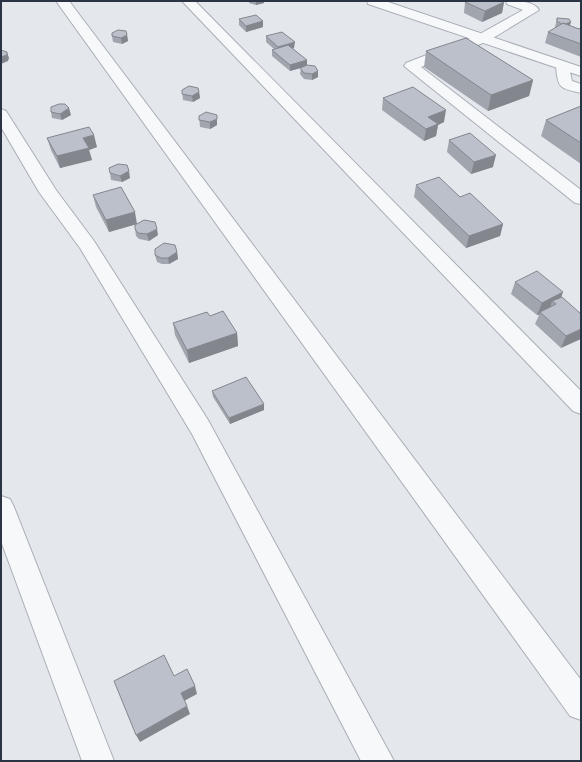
<svg xmlns="http://www.w3.org/2000/svg" width="582" height="762" viewBox="0 0 582 762" font-family="Quicksand,sans-serif">
  <style>
    .lines { fill: none; stroke-linecap: round; stroke-linejoin: round }
    .minor-casing { stroke: #a9aeb7; stroke-width: 2 }
    .tertiary-casing { stroke: #a9aeb7; stroke-width: 2 }
    .minor { fill: #f7f8fa; fill-rule: evenodd }
    .tertiary { fill: #f7f8fa; fill-rule: evenodd }
    .wall { fill: #a1a5ae }
    .shaded-wall { fill: #83868d }
    .building { fill: #bbc0ca; stroke: #83868d }
  </style>
  <rect width="100%" height="100%" fill="#e4e7ec"/>
  <g class="lines">
    <defs>
      <path id="minor" d="M56 1H69L581 680V720L570 716Z
        M182 1H195L581 391V414L573 411Z
        M506 1C516 1 533 0 539 10L488 41 421 67 581 190V204L575 203 404 66 406 63 478 35 523 10 507 4Z
        M563 62 568 63 572 81 581 84V93C559 88 558 88 556 66L558 63Z
        M1 109 6 111 56 190 94 241 208 420 394 761H361L192 434 80 248 39 192 1 127Z
        M1 496 10 499 14 507 114 761H82L1 541Z"/>
      <path id="tertiary" d="M367 1H385L581 67V76L368 4Z"/>
    </defs>
    <use href="#minor" class="minor-casing"/>
    <use href="#tertiary" class="tertiary-casing"/>
    <use href="#minor" class="minor"/>
    <use href="#tertiary" class="tertiary"/>
  </g>
  <path class="wall" d="M249 1H264V3L256 5 249 3Z
    M465 2H504L502 13 482 22 464 13Z
    M557 18 570 26 579 29 581 27V57L545 43 548 32 556 28 555 27Z
    M239 19 263 21V27L246 32 239 25Z
    M127 35 128 41 122 44 113 42 112 36Z
    M266 36 294 48 293 49 307 60V65L318 71V77L312 80 304 79 300 74 301 68 290 71 272 56V50L274 49 266 42Z
    M426 51 533 80 529 96 488 111 424 67Z
    M182 90 199 92 200 98 193 102 183 100Z
    M383 98 444 122 438 125 436 136 424 141 382 110Z
    M581 106V164L541 136 546 120Z
    M51 112 71 115 62 120 52 118Z
    M199 116 217 125 210 129 200 127Z
    M47 138 97 147 89 150 92 160 60 168 51 150Z
    M449 140 493 167 471 174 447 152Z
    M110 173 130 178 122 182 111 180Z
    M416 185 460 197 503 224 500 236 466 248 414 197Z
    M93 195 137 224 109 232 96 207Z
    M135 229 158 235 149 241 139 239 136 236Z
    M177 252 178 259 169 264H162L157 262 155 255Z
    M515 282 561 298 581 314 561 348 535 324 539 315H537L511 294Z
    M210 316 237 333 238 346 189 363 175 335 173 323Z
    M212 391 264 410 230 424 213 397Z"/>
  <path class="shaded-wall" d="M256 1H264V3L256 5Z
    M504 2 502 13 482 22 485 11Z
    M263 21V27L246 32V26Z
    M571 22 569 28 564 24Z
    M127 35 128 41 122 44 121 38Z
    M295 42 294 48 278 53V47Z
    M7 52 9 58 8 61 1 64V57Z
    M307 60V66L290 71V65Z
    M318 71V77L312 80V74Z
    M533 80 529 96 488 111 491 95Z
    M199 92 200 98 193 102 192 96Z
    M69 108 71 115 62 120 60 114Z
    M446 110 444 122 438 125 436 136 424 141 428 117Z
    M217 115V125L210 129V122Z
    M94 135 97 147 89 150 92 160 60 168 57 156 83 138Z
    M496 155 493 167 471 174 474 162Z
    M129 171 130 178 122 182 120 176Z
    M135 212 137 224 109 232 106 220Z
    M503 224 500 236 466 248 469 236Z
    M157 229 158 235 149 241 147 234Z
    M177 252 178 259 169 264 168 258Z
    M1 264 2 273 1 274Z
    M563 292 559 304H556L552 301 550 309 540 312 539 315H537L542 303Z
    M581 329V339L561 348 566 336Z
    M237 333 238 346 189 363 187 350Z
    M264 404V410L230 424 229 418Z
    M195 686 197 694 184 701 181 693Z
    M187 706 190 714 140 742 136 735Z"/>
  <path class="building" d="M468 1H502L504 2 485 11 465 2Z
    M256 15 263 21 246 26 239 19Z
    M557 18 569 19 571 22 565 24 563 23 562 24 557 21Z
    M563 23 579 29 581 27V44L548 32Z
    M118 30 126 31 127 35 121 38 112 36V33Z
    M282 32 295 42 278 47 266 36Z
    M466 38 533 80 491 95 426 51Z
    M288 45 307 60 290 65 272 50Z
    M1 50 7 52V55L1 57Z
    M307 65 315 66 318 71 312 74 304 73 300 68Z
    M189 86 198 88 199 92 192 96 182 94V90Z
    M413 87 446 110 428 117 438 124 426 129 383 98Z
    M59 104H65L69 108 60 114 51 112V107Z
    M581 106V143L546 120Z
    M206 112 217 115V119L210 122 199 120V116Z
    M89 127 94 135 83 138 89 148 57 156 47 138Z
    M470 133 496 155 474 162 449 140Z
    M118 164 127 165 129 171 120 176 110 173 109 168Z
    M439 177 460 197 470 193 503 224 469 236 416 185Z
    M121 187 135 212 106 220 93 195Z
    M144 220 155 222 157 229 147 234 138 233 135 229V225Z
    M164 243 175 245 177 252 168 258H161L155 255V249Z
    M537 271 563 292 542 303 515 282Z
    M562 297 581 314V329L566 336 540 312 556 304 552 301Z
    M223 311 237 333 187 350 173 323 207 312 210 316Z
    M246 377 264 404 229 418 212 391Z
    M164 655 174 676 187 669 195 686 181 693 187 706 136 735 114 681Z"/>
  <rect width="582" height="762" fill="none" stroke="#2b3445" stroke-width="4"/>
</svg>
